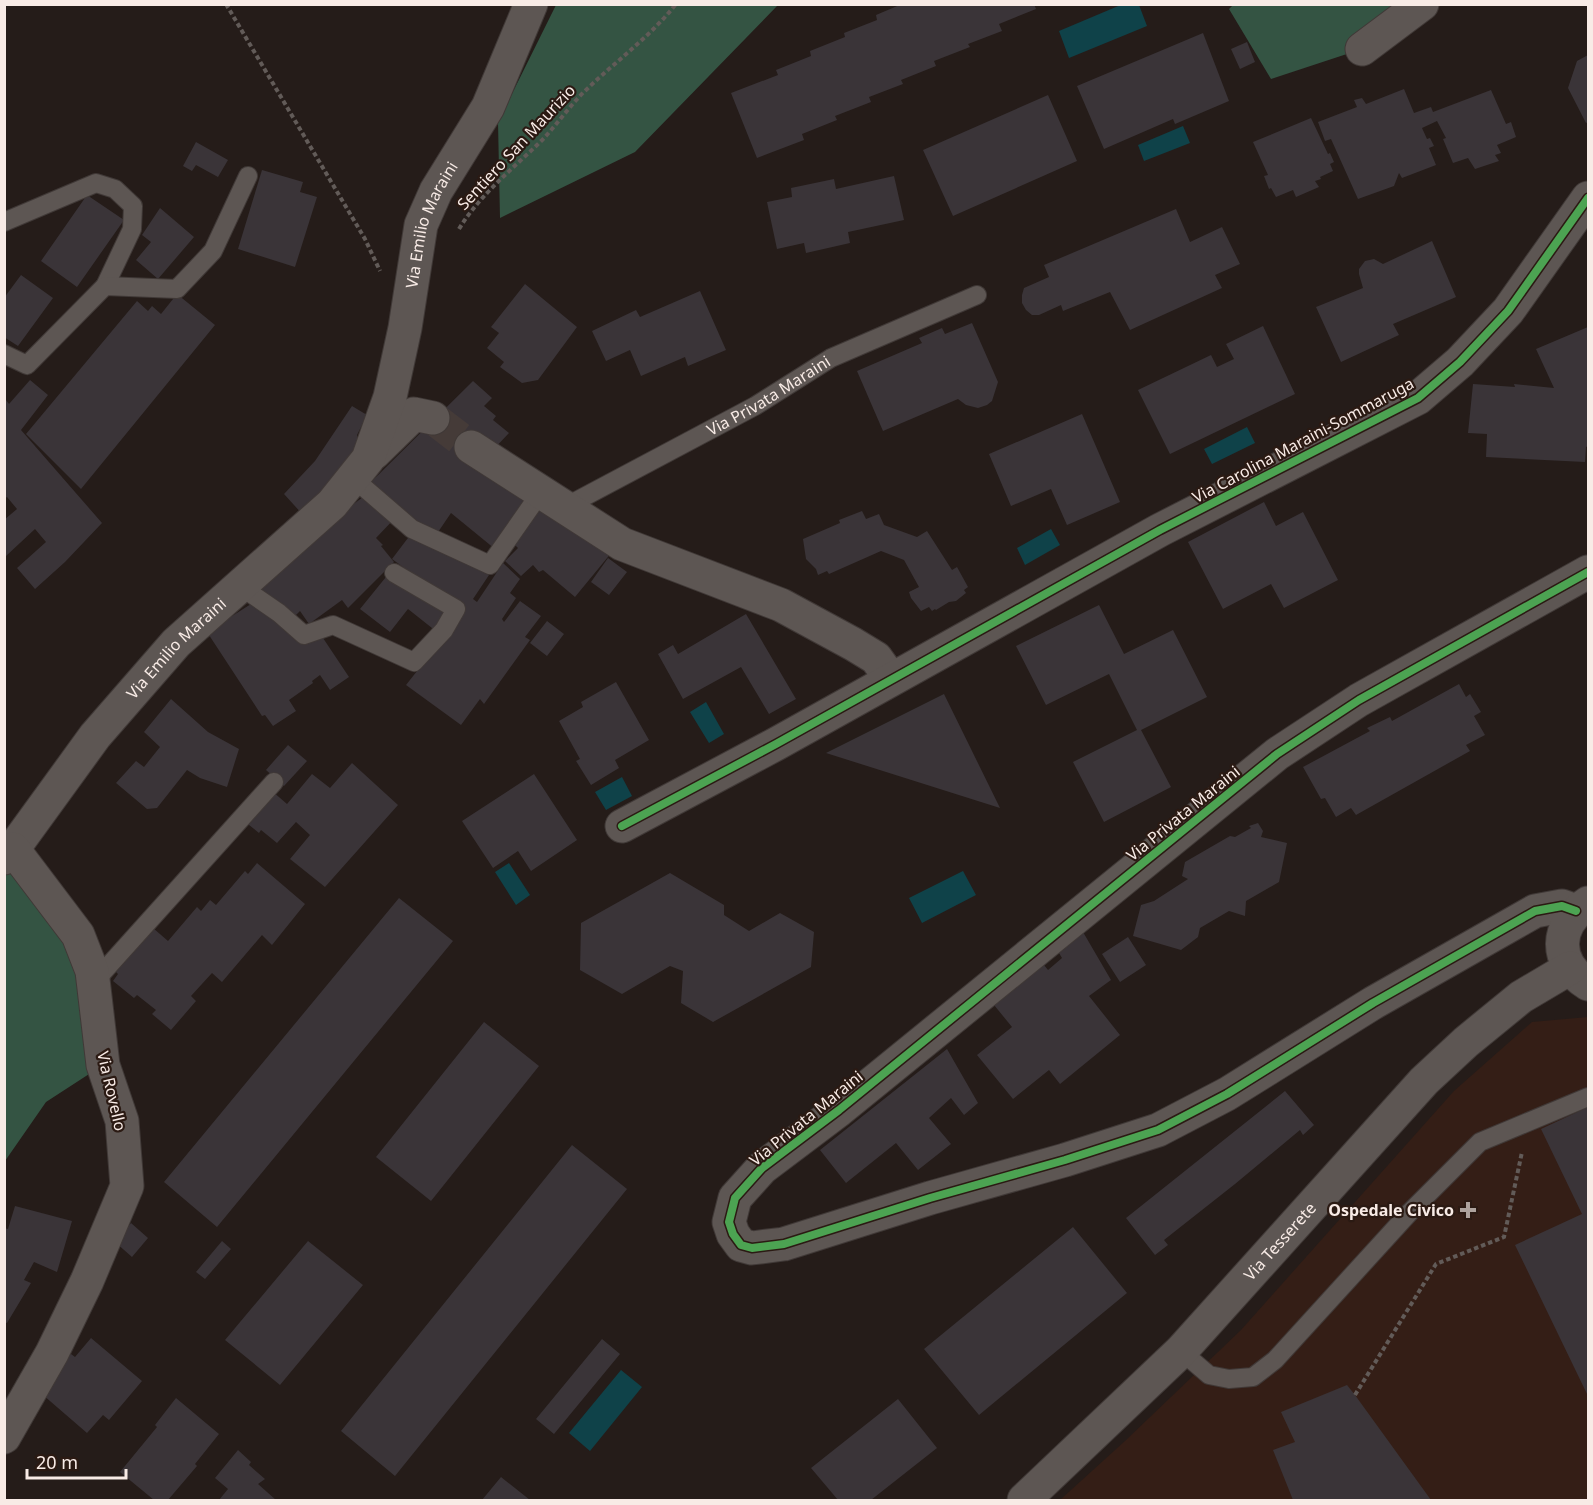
<svg xmlns="http://www.w3.org/2000/svg" width="1593" height="1505" viewBox="0 0 1593 1505" font-family="'Noto Sans',sans-serif">
  <style>
    .built { fill: #341e16 }
    .forest { fill: #345443 }
    .water { fill: #0f4249 }
    .building { fill: #3a3438 }
    .lines { fill: none; stroke-linecap: round; stroke-linejoin: round }
    .street-tunnel { stroke: #453b38; stroke-width: 33; stroke-dasharray: 33 16; stroke-linecap: butt }
    .lane-casing { stroke: #403937; stroke-width: 20 }
    .street-casing { stroke: #403937; stroke-width: 35 }
    .secondary-casing { stroke: #403937; stroke-width: 35 }
    .path { stroke: #625b58; stroke-width: 4; stroke-dasharray: 4.5 3; stroke-linecap: butt }
    .lane { stroke: #5d5653; stroke-width: 18 }
    .street { stroke: #5d5653; stroke-width: 33 }
    .secondary { stroke: #5d5653; stroke-width: 33 }
    .cycleway-casing { stroke: #2b1a13; stroke-width: 11 }
    .cycleway { stroke: #4ca352; stroke-width: 8 }
    .poi-dot { fill: #aea39e; stroke: #2b1a13; stroke-width: 2 }
    .labels { text-anchor: middle; dominant-baseline: central; stroke-width: 4.5; stroke-linejoin: round; paint-order: stroke }
    .street-label { font-size: 16px; fill: #f8ebe6; stroke: #2b1a13 }
    .poi-label { font-size: 16px; font-weight: bold; fill: #f8ebe6; stroke: #2b1a13; text-anchor: end }
  </style>
  <rect width="100%" height="100%" fill="#251c19"/>
  <path class="built" d="M1588 1017V1500H1060L1125 1441 1241 1330 1454 1091 1532 1022Z"/>
  <path class="forest" d="M1234 4 1422 5 1362 49 1271 79 1229 9Z
    M556 5H778L635 152 500 218 498 122Z
    M4 858 78 935 103 1065 46 1102 5 1161Z"/>
  <path class="water" d="M1123 4 1139 5 1147 26 1069 58 1059 31Z
    M1183 126 1190 143 1144 161 1138 145Z
    M1247 427 1255 443 1212 464 1204 449Z
    M1051 529 1060 545 1025 565 1017 548Z
    M706 702 724 734 709 743 690 712Z
    M622 777 632 796 606 810 595 792Z
    M509 863 530 895 516 905 495 872Z
    M963 871 976 895 922 923 909 898Z
    M621 1370 642 1387 590 1451 569 1433Z"/>
  <path class="building" d="M902 4H1034L1036 9 999 24 1002 31 968 44 970 47 934 61 936 66 901 80 903 84 869 97 871 102 835 116 837 120 802 134 804 140 757 158 731 93 778 75 776 70 811 56 810 51 845 37 844 33 877 20 876 15Z
    M1203 33 1229 101 1175 124 1173 119 1104 149 1077 86Z
    M1247 42 1255 62 1240 69 1231 49Z
    M1588 55V122L1586 123 1568 88 1577 61Z
    M1404 89 1414 113 1431 107 1433 112 1491 90 1506 124 1511 122 1516 137 1497 145 1501 153 1495 155 1499 161 1475 169 1468 158 1453 163 1443 139 1446 138 1437 121 1422 128 1427 139 1430 138 1434 146 1429 148 1436 165 1402 178 1399 173 1394 186 1358 199 1331 139 1325 141 1318 122 1357 107 1354 100 1362 98 1366 104Z
    M1048 95 1077 161 953 216 923 150Z
    M1311 118 1328 154 1330 153 1334 162 1330 164 1333 171 1320 177 1321 179 1315 181 1319 187 1296 197 1293 190 1276 197 1271 188 1269 189 1264 176 1268 175 1253 142Z
    M196 142 228 160 218 177 196 165 192 171 183 166Z
    M262 170 303 182 300 192 317 197 295 267 238 249Z
    M894 176 904 220 848 232 850 243 806 253 804 243 777 249 767 202 792 197 791 188 834 179 836 189Z
    M87 195 124 220 77 287 41 261Z
    M160 208 194 237 158 279 136 260 151 242 142 235Z
    M1176 209 1190 242 1222 227 1240 264 1215 275 1222 288 1130 330 1110 292 1063 311 1061 305 1039 315H1032L1026 310 1022 303V295L1024 288 1049 277 1044 265Z
    M1432 241 1456 297 1393 324 1399 335 1341 362 1316 307 1363 288 1359 274V269L1365 261 1374 259 1383 264Z
    M21 275 53 298 18 346 4 337V298Z
    M525 284 577 327 538 380 522 383 500 367 504 362 487 348 499 333 491 327Z
    M700 291 726 350 688 366 685 357 641 376 630 350 606 361 592 331 636 310 640 317Z
    M177 294 215 325 81 489 26 434 137 301 148 311 152 306 161 314Z
    M972 323 998 382 992 401 987 405 978 408 966 405 958 399 883 431 857 371 922 343 919 338 942 328 945 334Z
    M1263 326 1295 394 1170 454 1138 390 1211 355 1217 367 1234 359 1226 344Z
    M1588 327V446L1586 447 1585 462 1486 457 1487 434 1468 433 1473 384 1515 387 1514 384 1554 388 1536 349Z
    M30 380 48 395 21 430 102 523 65 562 35 589 17 568 46 542 35 529 6 556 4 554V520L17 509 7 497 4 499V401L6 400 9 404Z
    M473 381 492 398 484 406 496 416 493 420 509 433 492 451 526 497 527 506 495 549 451 513 434 538 369 484Z
    M352 406 367 415 357 435 359 445 304 516 284 494 315 461Z
    M1082 414 1120 502 1067 525 1051 489 1011 506 989 454Z
    M368 493 396 517 376 538 383 545 381 546 394 562 348 608 342 600 309 624 300 611 290 621 257 587 323 528Z
    M544 500 612 552 575 597 543 570 539 572 533 565 521 576 505 561 518 548 514 544Z
    M1264 502 1276 526 1303 512 1338 580 1284 608 1271 584 1223 609 1188 542Z
    M862 511 866 519 879 514 884 525 917 537 927 531 952 570 957 567 968 587 964 590 966 593 956 601 949 602 936 610 935 609 932 611 929 607 921 611 911 598 909 592 919 587 904 560 881 551 829 574 827 571 818 575 816 569 806 559 803 539 840 523 839 520Z
    M414 530 450 554 489 575 473 599 477 602 503 563 520 579 510 593 516 598 502 619 504 622 520 601 541 616 525 637 530 640 484 704 480 699 461 725 406 685 466 609 399 572 403 567 392 559Z
    M608 558 627 572 609 595 591 582Z
    M390 572 448 607 437 632 408 609 390 632 360 609Z
    M251 604 319 632 349 677 330 690 320 675 312 681 313 683 289 700 296 711 273 726 265 715 262 716 207 632Z
    M1099 605 1124 654 1173 630 1207 697 1141 730 1171 787 1104 822 1073 762 1137 730 1109 674 1046 705 1016 646Z
    M746 614 796 699 769 714 741 667 683 699 658 654 673 645 678 654Z
    M547 621 564 634 547 656 530 643Z
    M616 682 649 740 615 760 619 768 591 785 576 761 580 759 559 721 583 707 581 702Z
    M1459 684 1466 697 1470 694 1481 712 1474 716 1485 735 1466 745 1470 751 1356 815 1351 808 1336 817 1325 798 1321 799 1303 767 1370 731 1367 728 1390 717 1392 721Z
    M944 694 1000 808 826 753Z
    M171 699 208 732 239 749 227 787 200 778 187 770 157 808 147 809 116 783 136 761 144 767 160 747 144 732Z
    M288 745 307 761 284 786 266 770Z
    M352 763 398 805 325 887 290 859 310 835 296 822 277 843 261 830 259 833 244 821 272 791 287 804 312 774 330 788Z
    M534 774 577 840 531 871 518 851 493 868 462 821Z
    M1258 823 1263 831 1261 837 1287 843 1279 882 1246 901 1245 916 1229 911 1200 928 1198 937 1181 950 1133 936 1141 905 1154 901 1188 879 1182 876 1185 862 1230 836 1235 837 1251 828 1249 826Z
    M257 863 305 904 272 945 262 935 222 982 212 973 191 996 196 1001 171 1030 152 1014 156 1010 137 995 134 998 113 981 118 974 116 972 153 928 168 941 197 907 201 911 210 900 216 905 245 871 248 874Z
    M670 873 724 905V915L749 931 780 913 814 932 811 967 713 1022 681 1003 683 971 670 966 622 994 580 970 581 923Z
    M399 898 453 941 217 1227 164 1182Z
    M1083 932 1111 980 1089 996 1120 1035 1060 1084 1049 1070 1013 1099 977 1055 1012 1027 994 1005 1044 965 1048 970 1062 958 1059 953Z
    M1128 937 1146 965 1120 982 1102 954Z
    M484 1022 539 1066 431 1201 376 1157Z
    M947 1049 978 1103 964 1115 951 1098 929 1118 951 1144 918 1170 896 1143 846 1183 820 1150Z
    M1285 1091 1314 1125 1303 1135 1300 1130 1235 1184 1164 1240 1168 1245 1155 1255 1126 1218Z
    M1588 1107V1396L1515 1245 1582 1214 1541 1129Z
    M572 1145 627 1189 395 1476 341 1431Z
    M15 1206 72 1221 57 1272 34 1262 24 1280 31 1283 7 1323 4 1322V1228L8 1229Z
    M131 1223 148 1238 132 1257 115 1242Z
    M1073 1227 1127 1293 979 1415 924 1349Z
    M222 1241 231 1249 205 1279 196 1272Z
    M308 1241 363 1285 280 1385 225 1340Z
    M91 1338 142 1381 109 1420 103 1415 87 1433 43 1395 58 1377 54 1374 71 1354 75 1357Z
    M602 1339 620 1354 554 1434 536 1419Z
    M1347 1385 1355 1395 1431 1500H1293L1273 1450 1295 1442 1281 1412Z
    M176 1398 219 1434 195 1464 197 1466 168 1500H154L120 1472 157 1427 155 1425Z
    M898 1399 937 1448 871 1500H838L811 1468Z
    M238 1450 251 1462 249 1465 265 1479 258 1484 276 1500H219L228 1489 215 1478Z
    M501 1477 530 1500H482Z"/>
  <g class="lines">
    <path class="street-tunnel" d="M433 418 471 447"/>
    <defs>
      <g id="lane">
        <path d="M4 222 96 183 115 189 133 206 132 229 105 286"/>
        <path d="M4 354 27 365 105 286 177 289 213 251 248 176"/>
        <path d="M353 478 412 529 490 565 541 492"/>
        <path id="s1" d="M565 507 755 406 831 358 977 295"/>
        <path d="M240 586 279 613 304 635 333 625 414 662 444 630 456 609 394 573"/>
        <path d="M94 982 274 782"/>
        <path d="M1181 1351 1209 1375 1229 1379 1253 1377 1275 1360 1410 1212 1480 1142 1588 1097"/>
      </g>
      <g id="street">
        <path d="M1362 49 1422 4"/>
        <path d="M471 447 622 544 781 605 853 644 876 658 891 679"/>
        <path d="M374 453 414 414 433 418"/>
        <path d="M622 826 776 744 1160 530 1418 398 1460 362 1508 311 1588 198"/>
        <path id="s2" d="M4 858 13 849 95 736 176 643 332 504 368 459 390 397 405 328 421 225 436 191 488 107 531 4"/>
        <path d="M1576 911 1562 906 1535 911 1373 1003 1227 1094 1158 1130 1065 1160 930 1198 784 1244 752 1248 741 1245 733 1234 729 1222 735 1198 762 1168 839 1110 1277 754 1359 700 1588 572"/>
        <path d="M4 1437 52 1353 87 1281 127 1186 122 1121 103 1065 92 971 78 935 13 849"/>
      </g>
      <g id="secondary">
        <path d="M1588 903C1555 925 1553 962 1588 984"/>
        <path id="s3" d="M1024 1500 1181 1351 1424 1081 1466 1042 1521 997 1570 968"/>
      </g>
    </defs>
    <use href="#lane" class="lane-casing"/>
    <use href="#street" class="street-casing"/>
    <use href="#secondary" class="secondary-casing"/>
    <path class="path" d="M226 4 365 239 380 271
      M459 229C479 196 509 172 537 145 555 128 568 107 586 90 616 61 650 37 676 4
      M1355 1395 1436 1264 1504 1237 1522 1152"/>
    <use href="#lane" class="lane"/>
    <use href="#street" class="street"/>
    <use href="#secondary" class="secondary"/>
    <defs>
      <path id="cycleway" d="M622 826 776 744 1160 530 1418 398 1460 362 1508 311 1588 198
        M1576 911 1562 906 1535 911 1373 1003 1227 1094 1158 1130 1065 1160 930 1198 784 1244 752 1248 741 1245 733 1234 729 1222 735 1198 762 1168 839 1110 1277 754 1359 700 1588 572"/>
    </defs>
    <use href="#cycleway" class="cycleway-casing"/>
    <use href="#cycleway" class="cycleway"/>
  </g>
  <path class="poi-dot" d="M1465 1201h6v6h6v6h-6v6h-6v-6h-6v-6h6z"/>
  <g class="labels">
    <g class="street-label">
      <text transform="translate(516 147) rotate(-47)">Sentiero San Maurizio</text>
      <text stroke="none"><textPath href="#s2" startOffset="786">Via Emilio Maraini</textPath></text>
      <text stroke="none"><textPath href="#s1" startOffset="232">Via Privata Maraini</textPath></text>
      <text transform="translate(1303 440) rotate(-28)">Via Carolina Maraini-Sommaruga</text>
      <text stroke="none"><textPath href="#s2" startOffset="272">Via Emilio Maraini</textPath></text>
      <text transform="translate(1183 813) rotate(-39)">Via Privata Maraini</text>
      <text transform="translate(112 1091) rotate(77)">Via Rovello</text>
      <text transform="translate(806 1118) rotate(-39)">Via Privata Maraini</text>
      <text stroke="none"><textPath href="#s3" startOffset="364">Via Tesserete</textPath></text>
    </g>
    <g class="poi-label">
      <text x="1454" y="1210">Ospedale Civico</text>
    </g>
  </g>
  <rect width="1593" height="1505" fill="none" stroke="#f8ebe6" stroke-width="12"/>
  <path d="M27 1469v9h99v-9" fill="none" stroke="#f8ebe6" stroke-width="3"/>
  <text x="36" y="1469" font-size="18" fill="#f8ebe6" stroke="#2b1a13" stroke-width="4.5" paint-order="stroke">20 m</text>
</svg>
